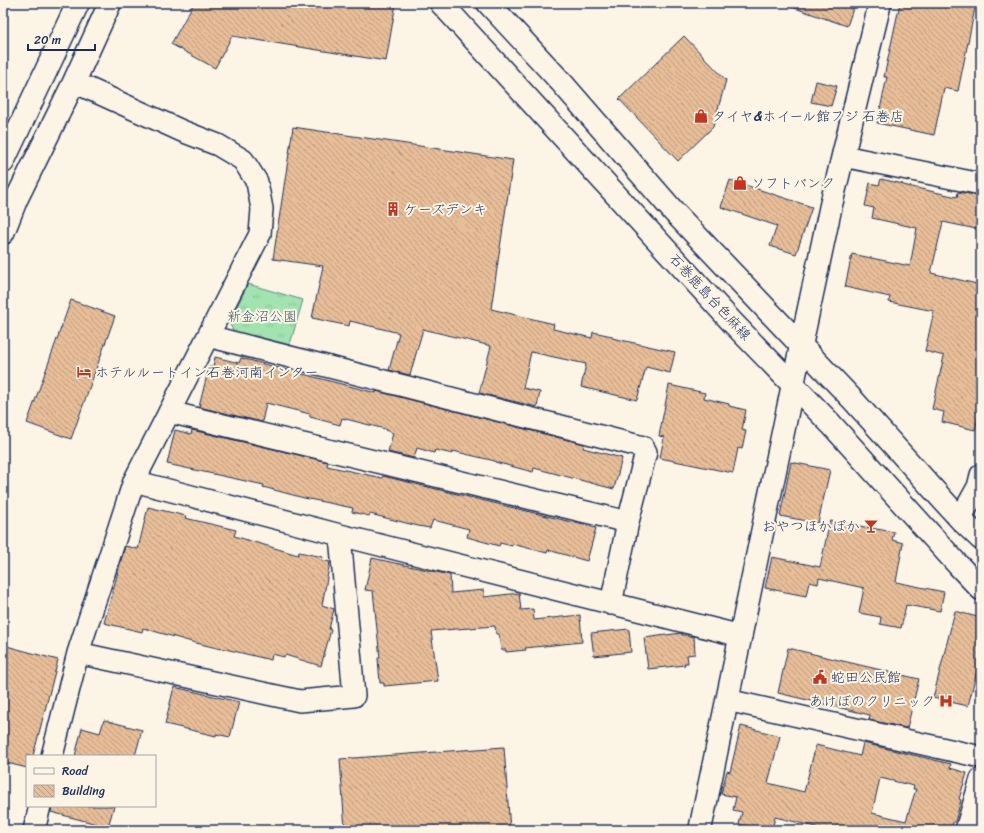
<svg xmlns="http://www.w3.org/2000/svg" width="984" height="833" viewBox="0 0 984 833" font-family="Sriracha,'Klee One',sans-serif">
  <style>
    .grass { fill: url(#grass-tufts); stroke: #5e8a86 }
    .building { fill: url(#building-back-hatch); stroke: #1b2f5e; fill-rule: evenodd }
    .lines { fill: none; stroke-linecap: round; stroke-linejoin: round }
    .street-casing { stroke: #1b2f5e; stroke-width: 24 }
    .secondary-casing { stroke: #1b2f5e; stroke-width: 25 }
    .primary-casing { stroke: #1b2f5e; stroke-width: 25 }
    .street { stroke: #fcf5e5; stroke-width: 21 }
    .secondary { stroke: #fcf5e5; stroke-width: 22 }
    .primary { stroke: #fcf5e5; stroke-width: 22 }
    .labels { text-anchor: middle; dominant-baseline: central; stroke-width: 4; stroke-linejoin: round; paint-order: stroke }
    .poi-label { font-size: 14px; fill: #1b2f5e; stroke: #fcf5e5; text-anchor: start }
    .street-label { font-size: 14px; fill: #1b2f5e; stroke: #fcf5e5 }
    .park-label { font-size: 14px; fill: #3c5c72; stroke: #fcf5e5 }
  </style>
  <defs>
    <pattern id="grass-tufts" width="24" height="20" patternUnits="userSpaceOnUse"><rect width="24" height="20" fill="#a1e4af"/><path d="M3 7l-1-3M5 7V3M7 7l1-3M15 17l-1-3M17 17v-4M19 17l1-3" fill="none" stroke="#8ac499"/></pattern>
    <pattern id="building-back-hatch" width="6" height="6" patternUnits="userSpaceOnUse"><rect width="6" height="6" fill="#e7be97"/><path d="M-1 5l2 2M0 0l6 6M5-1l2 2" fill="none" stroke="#ba9b7e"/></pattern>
  </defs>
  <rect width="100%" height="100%" fill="#fcf5e5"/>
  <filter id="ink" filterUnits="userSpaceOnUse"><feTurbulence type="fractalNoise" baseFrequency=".025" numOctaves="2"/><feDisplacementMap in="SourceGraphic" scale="8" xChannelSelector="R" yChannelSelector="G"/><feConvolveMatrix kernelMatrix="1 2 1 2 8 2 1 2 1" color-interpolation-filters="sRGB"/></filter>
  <g filter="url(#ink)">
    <path class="grass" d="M248 284 303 300 288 351 237 337 229 323Z"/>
    <path class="building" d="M194 3H396L386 61 232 36 215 68 171 44Z
      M789 3H855L847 26 789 6Z
      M900 3H976L958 91 944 88 934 135 877 123 887 77H884Z
      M684 36 726 80 713 127 678 161 619 99Z
      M816 81 837 86 831 106 811 102Z
      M293 127 513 160 491 309 554 324 553 329 592 338 593 332 612 336V338L675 352 670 373 646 367 637 400 581 387 586 364 531 352 523 388 540 392 537 407 479 393 491 346 423 329 410 375 389 370 399 333 350 321 349 326 312 318 323 266 273 259Z
      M881 179 903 184V185L957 197 958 192 981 196V230L943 222 931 273 981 285V407L975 430 942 422 944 412 932 409 944 356 925 351 934 311 889 302 890 297 845 287 852 254 910 266 917 228 872 218 874 208 865 206 870 183 879 185Z
      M730 180 812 207 796 254 770 246 777 226 721 207Z
      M71 300 115 316 71 439 27 423Z
      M215 357 239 363 241 358 376 393V391L584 444 583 448 622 458 614 489 534 468 533 472 495 462V461L453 451V454L435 450 434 453 417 448 414 458 388 452 393 433 385 430V429L342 418 340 425 310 417V414L266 403 262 422 199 407 209 367H213Z
      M669 385 705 393 704 398 729 404V406L746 410 742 430 746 431 742 449 738 448 733 473 660 458 664 437 659 436Z
      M175 430 191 434 192 430 328 462 327 466 382 478 383 476 596 528 587 561 548 550 547 553 512 544V546L500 543 499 546 467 537 469 529 433 520 430 528 418 526 370 514 369 516 352 512 353 508 304 498 263 487 264 485 167 464Z
      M791 462 830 470 818 523 780 516Z
      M148 507 186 516 185 518 236 530 234 536 298 555 299 552 323 557 322 560 330 562 322 605 334 609 329 629 331 630 321 666 285 655 284 657 272 654 271 660 221 648V649L192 642 143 628 142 632 104 623 125 546 138 549Z
      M830 521 894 532 892 540 903 543 896 582 944 592 940 611 906 605 901 628 880 624 881 617 859 613 864 588 819 578 818 584 809 582 806 596 765 588 772 557 820 567Z
      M372 558 450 575 451 593 484 590V597L519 593 521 610 533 609 534 620 580 615 582 642 525 648 526 650 506 652V650H501L499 634H496L495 626 431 631 438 681 384 686V683H380L378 658H380L373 591 365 590Z
      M955 611 981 618V655L968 706 933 698Z
      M629 629 631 652 594 656 591 633Z
      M681 633 682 635H688V637L694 636 695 654 687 655 688 663H684L685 665 648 669 644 638Z
      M3 645 58 660 33 756H27V768L3 762Z
      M788 648 919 679 907 728 869 720 870 715 778 693Z
      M174 687 239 702 230 737 216 734V736L165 724Z
      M104 720 142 730 135 756H75L82 728 100 733Z
      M741 726 780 736 768 783 804 792 816 745 860 756 863 743 951 764 950 768 967 773 959 799 961 800 955 822H953L951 830H829L775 817 772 830H763L739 824 742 812 733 810 736 797 721 794 727 771 730 772ZM880 778 914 786 913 789H916L906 821 872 813Z
      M504 747 510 830H345L340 759Z
      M52 806H114L108 827 51 812Z"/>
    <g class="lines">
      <defs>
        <path id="street" d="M843 156 981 184
          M169 412 628 522 646 452 643 447 208 336
          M134 481 340 535 741 636
          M960 519 978 487 981 475
          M611 604 628 522
          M78 653 300 701 354 696 340 535
          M727 700 981 757
          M52 756 78 653 134 481 260 234 262 209 257 182 243 160 218 145 182 131 74 82
          M34 830 40 806
          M966 830 981 779"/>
        <path id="secondary" d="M3 162 78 3
          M3 233 16 200 74 82 110 3
          M700 830 806 322 831 205 880 3"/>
        <path id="primary" d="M441 3 732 322 831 424 959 566 981 589
          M488 3 562 83 675 213 853 400 960 519 981 539"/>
      </defs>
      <use href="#street" class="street-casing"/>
      <use href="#secondary" class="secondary-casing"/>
      <use href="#primary" class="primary-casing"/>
      <use href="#street" class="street"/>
      <use href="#secondary" class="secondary"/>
      <use href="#primary" class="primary"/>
    </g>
  </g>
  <defs>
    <symbol id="shop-bare" viewBox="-9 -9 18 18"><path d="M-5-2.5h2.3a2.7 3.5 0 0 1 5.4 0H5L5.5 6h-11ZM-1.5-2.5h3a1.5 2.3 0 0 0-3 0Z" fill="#c8321e" stroke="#fcf5e5" stroke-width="2.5" paint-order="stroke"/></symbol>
    <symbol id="building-bare" viewBox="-9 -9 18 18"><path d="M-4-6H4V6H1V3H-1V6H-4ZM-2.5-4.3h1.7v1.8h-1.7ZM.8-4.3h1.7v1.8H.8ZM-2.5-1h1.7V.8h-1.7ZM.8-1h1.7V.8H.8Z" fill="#c8321e" stroke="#fcf5e5" stroke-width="2.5" paint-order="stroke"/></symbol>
    <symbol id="hotel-bare" viewBox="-9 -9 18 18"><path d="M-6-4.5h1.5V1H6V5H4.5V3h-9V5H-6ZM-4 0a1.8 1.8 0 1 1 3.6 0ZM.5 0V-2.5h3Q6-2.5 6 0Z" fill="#c8321e" stroke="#fcf5e5" stroke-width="2.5" paint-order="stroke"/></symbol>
    <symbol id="bar-bare" viewBox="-9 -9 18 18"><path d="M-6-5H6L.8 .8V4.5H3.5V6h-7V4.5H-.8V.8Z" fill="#c8321e" stroke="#fcf5e5" stroke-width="2.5" paint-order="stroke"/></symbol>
    <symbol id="civic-bare" viewBox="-9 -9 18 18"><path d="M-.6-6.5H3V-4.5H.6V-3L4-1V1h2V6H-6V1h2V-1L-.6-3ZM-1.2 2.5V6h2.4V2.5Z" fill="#c8321e" stroke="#fcf5e5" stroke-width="2.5" paint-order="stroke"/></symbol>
    <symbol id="hospital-bare" viewBox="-9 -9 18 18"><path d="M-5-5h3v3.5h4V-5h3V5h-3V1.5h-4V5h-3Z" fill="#c8321e" stroke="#fcf5e5" stroke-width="2.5" paint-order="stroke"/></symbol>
  </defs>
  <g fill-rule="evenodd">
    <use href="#shop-bare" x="691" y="106" width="20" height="20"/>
    <use href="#shop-bare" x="730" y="173" width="20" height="20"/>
    <use href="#building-bare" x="383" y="199" width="20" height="20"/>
    <use href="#hotel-bare" x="74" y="362" width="20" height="20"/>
    <use href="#bar-bare" x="861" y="516" width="20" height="20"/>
    <use href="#civic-bare" x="810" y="667" width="20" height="20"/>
    <use href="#hospital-bare" x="936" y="691" width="20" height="20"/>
  </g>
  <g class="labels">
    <g class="poi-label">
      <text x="712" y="116">タイヤ&amp;ホイール館フジ 石巻店</text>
      <text x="751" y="183">ソフトバンク</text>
      <text x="404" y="209">ケーズデンキ</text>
      <text x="95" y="372">ホテルルートイン石巻河南インター</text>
      <text x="860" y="526" text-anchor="end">おやつほかぽか</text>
      <text x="831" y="677">蛇田公民館</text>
      <text x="935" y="701" text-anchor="end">あけぼのクリニック</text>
    </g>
    <g class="street-label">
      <text transform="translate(710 297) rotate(47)">石巻鹿島台色麻線</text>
    </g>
    <g class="park-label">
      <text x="262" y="316">新金沼公園</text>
    </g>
  </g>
  <rect width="984" height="833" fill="none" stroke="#fcf5e5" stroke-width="16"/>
  <rect x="8" y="8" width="968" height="817" fill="none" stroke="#1b2f5e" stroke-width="1.5" filter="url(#ink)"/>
  <rect x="26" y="755" width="130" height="52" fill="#fcf5e5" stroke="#a2a6af"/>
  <rect x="34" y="768" width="20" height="6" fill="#fcf5e5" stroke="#a2a6af"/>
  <text x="62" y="775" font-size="12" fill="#1b2f5e">Road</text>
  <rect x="34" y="785" width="20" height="12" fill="url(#building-back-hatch)" stroke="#a2a6af"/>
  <text x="62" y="795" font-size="12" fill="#1b2f5e">Building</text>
  <path d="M28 44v6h67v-6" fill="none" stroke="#1b2f5e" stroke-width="2"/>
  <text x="34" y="44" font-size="12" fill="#1b2f5e" stroke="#fcf5e5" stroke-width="3" paint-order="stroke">20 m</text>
</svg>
